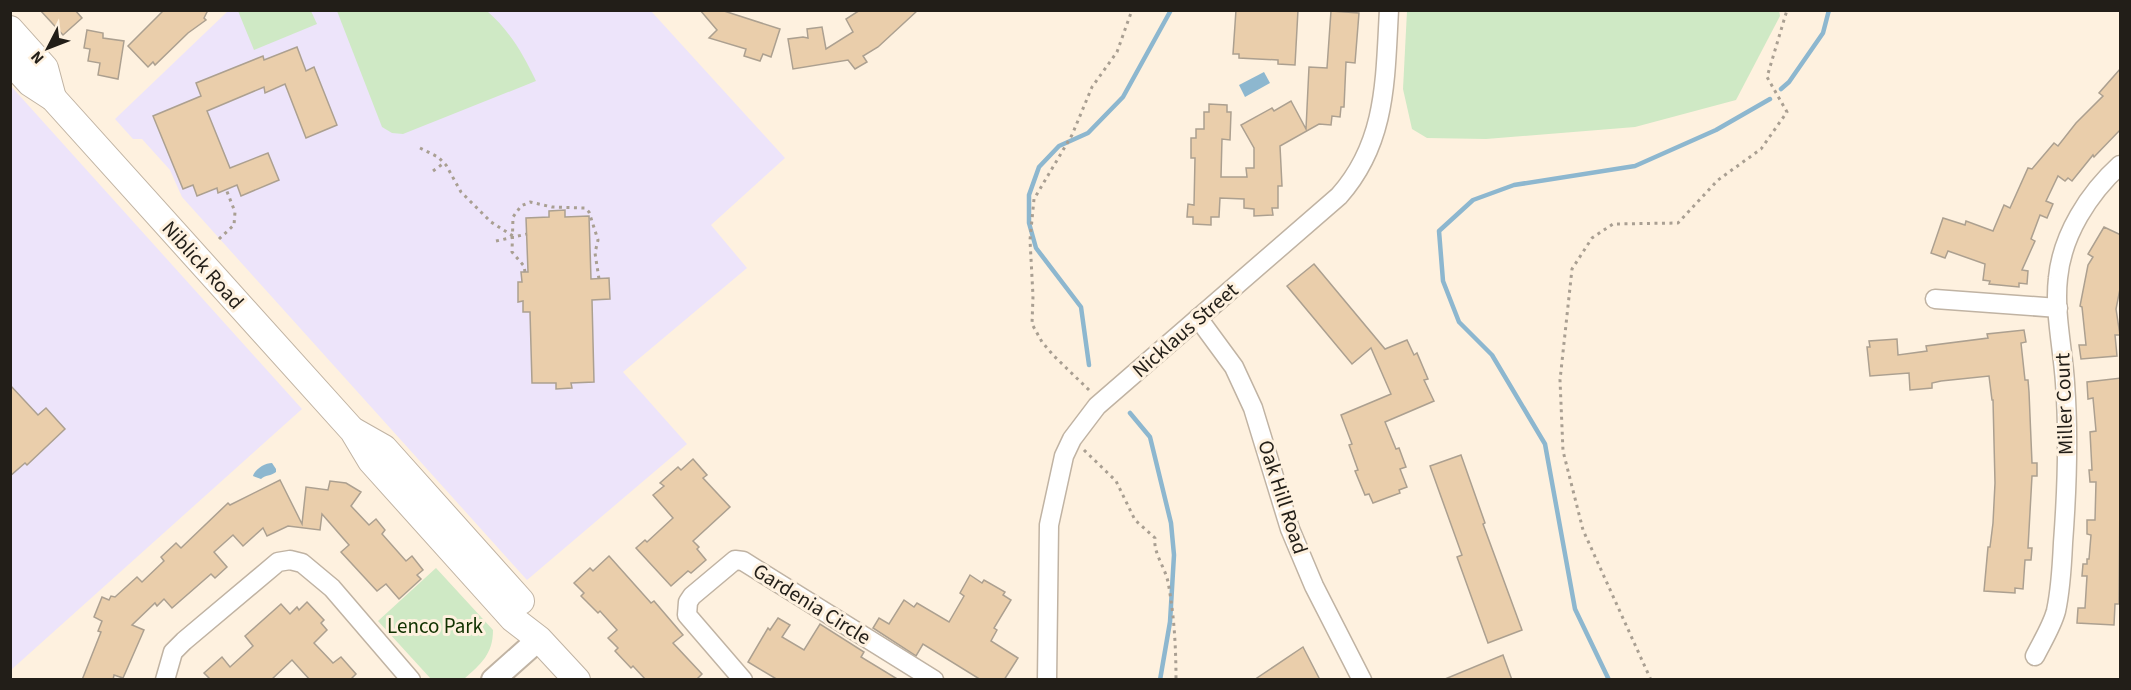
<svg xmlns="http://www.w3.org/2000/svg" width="2131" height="690" viewBox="0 0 2131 690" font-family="'Source Sans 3',sans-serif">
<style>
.education{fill:#ede4fa}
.green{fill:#cfe9c5}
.water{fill:#8db7cf}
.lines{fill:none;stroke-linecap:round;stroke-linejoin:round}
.stream{stroke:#8db7cf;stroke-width:4.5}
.building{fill:#eaceab;stroke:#aca090;stroke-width:1.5}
.minor-casing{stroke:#c0b3a3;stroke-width:21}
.tertiary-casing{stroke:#c0b3a3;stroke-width:26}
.secondary-casing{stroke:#c0b3a3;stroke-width:28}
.path{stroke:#a99f92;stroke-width:3;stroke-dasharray:3 4.5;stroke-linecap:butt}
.minor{stroke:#fff;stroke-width:18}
.tertiary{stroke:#fff;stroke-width:22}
.secondary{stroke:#fff;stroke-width:26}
.labels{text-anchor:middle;stroke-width:6;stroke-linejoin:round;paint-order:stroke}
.street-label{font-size:21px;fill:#221e18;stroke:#fef1df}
.park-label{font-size:21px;fill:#113200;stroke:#fef1df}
</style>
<rect width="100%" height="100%" fill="#fef1df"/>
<g class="education">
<path d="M228 11H651L785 158 711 225 747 268 623 372 687 444 527 580 182 197 170 170 142 139H133L115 119Z"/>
<path d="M10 85 302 409 11 670H10Z"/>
</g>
<g class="green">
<path d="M240 11H311L317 24 254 50 238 11Z"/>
<path d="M337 11H487C510 31 523 54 536 81L403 134 392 133 382 127Z"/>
<path d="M1407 11 1779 10 1780 16 1736 100 1635 127 1486 139 1427 138 1412 129 1403 89Z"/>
<path d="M436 568 493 630C493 654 481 664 464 679H431L378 621Z"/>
</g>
<g class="water">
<path d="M1264 72 1270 83 1245 97 1239 85Z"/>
<path d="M272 463 276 469V472C271 476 265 475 261 479L253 476C255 469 265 463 272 463Z"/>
</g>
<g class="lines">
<g class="stream">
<path d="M1781 89 1789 82 1823 33 1829 10"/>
<path d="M1089 365 1081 307 1036 248 1029 223V195L1039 167 1059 146 1088 133 1123 97 1171 10"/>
<path d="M1130 413 1150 437 1171 523 1174 555 1170 622 1160 680"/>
<path d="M1609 680 1575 609 1545 444 1492 355 1459 322 1443 281 1439 231 1473 200 1514 185 1635 166 1716 130 1770 99"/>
</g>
</g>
<g class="building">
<path d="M40 10H75L82 18 63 35Z"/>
<path d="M164 10H208L204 18 206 20 188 33 155 65 153 62 148 67 128 46Z"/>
<path d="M700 10H721L780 29 771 57 763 54 760 61 744 56 746 49 709 38 717 30Z"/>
<path d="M860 10H918L878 47 863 56 867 62 855 69 848 60 793 69 788 39 803 37 808 38 807 29 822 27 826 49 853 32 846 19Z"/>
<path d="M1236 10H1298L1295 65 1278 64V60L1239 58V54H1233Z"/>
<path d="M1331 11 1359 13 1355 63 1346 62 1344 107H1341L1340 117 1332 116 1331 125 1319 124 1280 146 1282 186H1278V208H1272L1273 215 1254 216V209L1244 208V199L1220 198 1219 217H1211V225L1193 224V217H1187L1188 204 1194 205 1195 158H1191V138H1196V129H1204V112H1209V104L1227 105V112H1231L1230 140 1222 139 1221 177H1247L1246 168H1254V148L1241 125 1272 108 1274 111 1291 101 1306 129 1309 67 1327 68Z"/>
<path d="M87 30 103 33V38L124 41 118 79 98 75 100 63 88 61 90 49 84 48Z"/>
<path d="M297 47 306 71 314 67 337 125 306 138 285 84 265 93 264 87 207 111 230 168 268 153 279 180 241 196 237 185 218 193 217 188 197 196 193 185 183 189 153 116 201 96 196 83 263 56 264 60Z"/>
<path d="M2121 68V129L2094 157 2093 155 2072 181 2068 178 2065 181 2058 176 2046 201 2053 204 2047 218 2040 215 2031 239 2035 241 2022 270 2028 271 2027 284 2019 283V287L1989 284 1990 281 1983 280 1985 264 1948 251 1945 258 1931 253 1943 218 1965 225 1966 221 1993 231 2004 205 2010 208 2028 168 2032 169 2054 143 2058 146 2076 123 2103 96 2099 93Z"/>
<path d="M565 210V217L589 216 591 279 609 278 610 299 592 300 594 382 571 383 572 388 556 389V383H532L530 312H523V301L518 302V282H522L521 272H528L526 218 549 217V211Z"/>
<path d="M2104 227 2121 235V284L2116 309 2120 335H2115L2117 356 2081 359 2079 345H2086L2082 307 2080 306 2088 265 2093 257 2088 254Z"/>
<path d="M1314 264 1385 349 1407 340 1414 355 1417 353 1428 379 1424 380 1434 401 1385 422 1396 449 1399 448 1406 467 1400 469 1407 487 1399 490 1400 493 1373 503 1369 494 1365 495 1355 471 1358 470 1349 445 1352 444 1341 415 1391 394 1371 348 1352 364 1287 286Z"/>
<path d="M2024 330 2026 342 2021 343 2025 380H2028L2029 392 2032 463H2037V476H2032L2028 548H2032L2031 560H2025L2023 589 2015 588V593L1984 591 1988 547H1990L1993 523 1995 483 1993 400H1992L1989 376 1941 381 1932 383V388L1910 390 1909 373 1870 376 1867 347H1870L1869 341 1897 339 1898 355 1927 351 1926 346 1988 338 1987 334Z"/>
<path d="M2121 378 2119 604H2115L2114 625 2077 623 2078 608H2085L2087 576H2082L2083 564H2087V559H2089L2091 535 2087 534V520H2095L2096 482H2090L2089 470H2092L2090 432 2096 431 2093 398 2088 399 2087 382Z"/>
<path d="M10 385 38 415 46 408 65 429 27 465 25 463 10 476Z"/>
<path d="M1461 455 1485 523 1483 524 1522 630 1488 643 1457 557 1462 555 1430 466Z"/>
<path d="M693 459 707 475 703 478 730 507 693 541 699 547 697 549 706 560 691 573 688 571 671 586 636 548 645 540 647 542 673 518 653 495 664 486 660 483 678 467 681 470Z"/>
<path d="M280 480 302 524 306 487 328 490 330 481 346 483 361 492 351 506 369 525 376 519 385 530 382 534 406 561 412 556 423 570 417 575 421 579 399 599 386 584 377 591 341 552 349 545 322 514 320 530 288 526 267 536 263 528 243 546 233 535 214 552 227 567 215 578 211 574 172 608 164 599 157 606 155 603 132 625 144 630 123 678 114 675 113 680H82L101 632 98 631 102 621 94 617 102 597 109 600 111 596 115 597 137 577 142 582 164 561 161 557 176 543 181 548 228 503 230 505Z"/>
<path d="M609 556 651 603 654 601 683 635 673 643 702 674 696 680H646L633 666 631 668 615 651 618 648 608 638 617 630 600 611 598 613 581 596 584 593 574 583 590 568 593 571Z"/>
<path d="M970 575 982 583 984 580 1005 592 1003 595 1011 600 994 628 997 630 991 641 1018 658 1004 680H981L923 644 916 656 873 628 879 618 889 624 904 600 914 607 917 603 949 622 964 596 960 593Z"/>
<path d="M307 602 324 620 321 623 327 630 314 643 333 663 341 657 356 674 350 680H310L292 660 271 680H211L204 673 222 657 230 667 253 646 245 636 281 604 290 614 297 607 299 610Z"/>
<path d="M778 618 790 625 782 637 804 650 820 624 864 652 861 657 899 680H778L748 662 768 628 770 630Z"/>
<path d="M1303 647 1320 680H1254Z"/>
<path d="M1503 655 1512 680H1445V679Z"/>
</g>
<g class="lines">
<defs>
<g id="minor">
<path d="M1935 299 2058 308"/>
<path d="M1198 318 1234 367 1253 408 1290 529 1314 586 1362 680"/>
<path d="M2035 656C2042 642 2052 626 2056 611 2061 588 2062 565 2063 543 2067 490 2069 436 2065 383 2063 349 2054 312 2058 278 2062 235 2089 193 2120 165"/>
<path d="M165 680 173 652 184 641 278 562 290 560 302 563 332 588 411 680"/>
<path d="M743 680 687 615 688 602 692 596 735 560 743 561 934 680"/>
<path d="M1047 680 1049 525 1064 456 1072 439 1097 406 1339 196C1387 142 1385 79 1389 10"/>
</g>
<path id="tertiary" d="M493 680 539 639"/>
<g id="secondary">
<path d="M10 29 45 68 53 98"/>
<path d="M10 61 30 83 53 98 353 431 371 461 513 619 539 639 577 680"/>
<path d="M354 431 384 448 521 601"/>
</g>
</defs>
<use href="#minor" class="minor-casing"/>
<use href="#tertiary" class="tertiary-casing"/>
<use href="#secondary" class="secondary-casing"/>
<g class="path">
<path d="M420 148 438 157 446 165 461 192 491 222 513 236"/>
<path d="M433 171 444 163"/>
<path d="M219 239 234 225 235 212 226 189"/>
<path d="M496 241 527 234"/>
<path d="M525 272 524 266 512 252 513 217 521 206 530 202 552 207 585 208 589 212 598 240 595 253 599 279"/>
<path d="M1089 390 1054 356 1042 342 1032 324 1033 296 1030 240 1034 199 1072 135 1092 87 1117 52 1132 10"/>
<path d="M1084 450 1116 481 1135 520 1155 538C1153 553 1165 567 1168 582 1174 614 1176 646 1176 680"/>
<path d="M1651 680 1583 530 1563 451 1560 380 1572 269 1592 238 1613 224 1678 223 1718 180 1761 149 1787 112 1767 77 1787 10"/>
</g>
<use href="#minor" class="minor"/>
<use href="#tertiary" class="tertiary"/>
<use href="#secondary" class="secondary"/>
</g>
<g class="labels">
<g class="street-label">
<text transform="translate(203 265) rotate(48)" y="7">Niblick Road</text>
<text transform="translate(1185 330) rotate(-41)" y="7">Nicklaus Street</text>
<text transform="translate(2064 404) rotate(-92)" y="7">Miller Court</text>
<text transform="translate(1283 497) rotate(72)" y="7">Oak Hill Road</text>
<text transform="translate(812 604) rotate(32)" y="7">Gardenia Circle</text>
</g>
<g class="park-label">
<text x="435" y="633">Lenco Park</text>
</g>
</g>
<rect width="2131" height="690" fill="none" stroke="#221e18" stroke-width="24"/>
<g transform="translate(48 48) rotate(228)" stroke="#fef1df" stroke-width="4.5" paint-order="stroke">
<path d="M0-4.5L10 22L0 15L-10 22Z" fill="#221e18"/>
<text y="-9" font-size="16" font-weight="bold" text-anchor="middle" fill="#221e18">N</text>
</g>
</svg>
